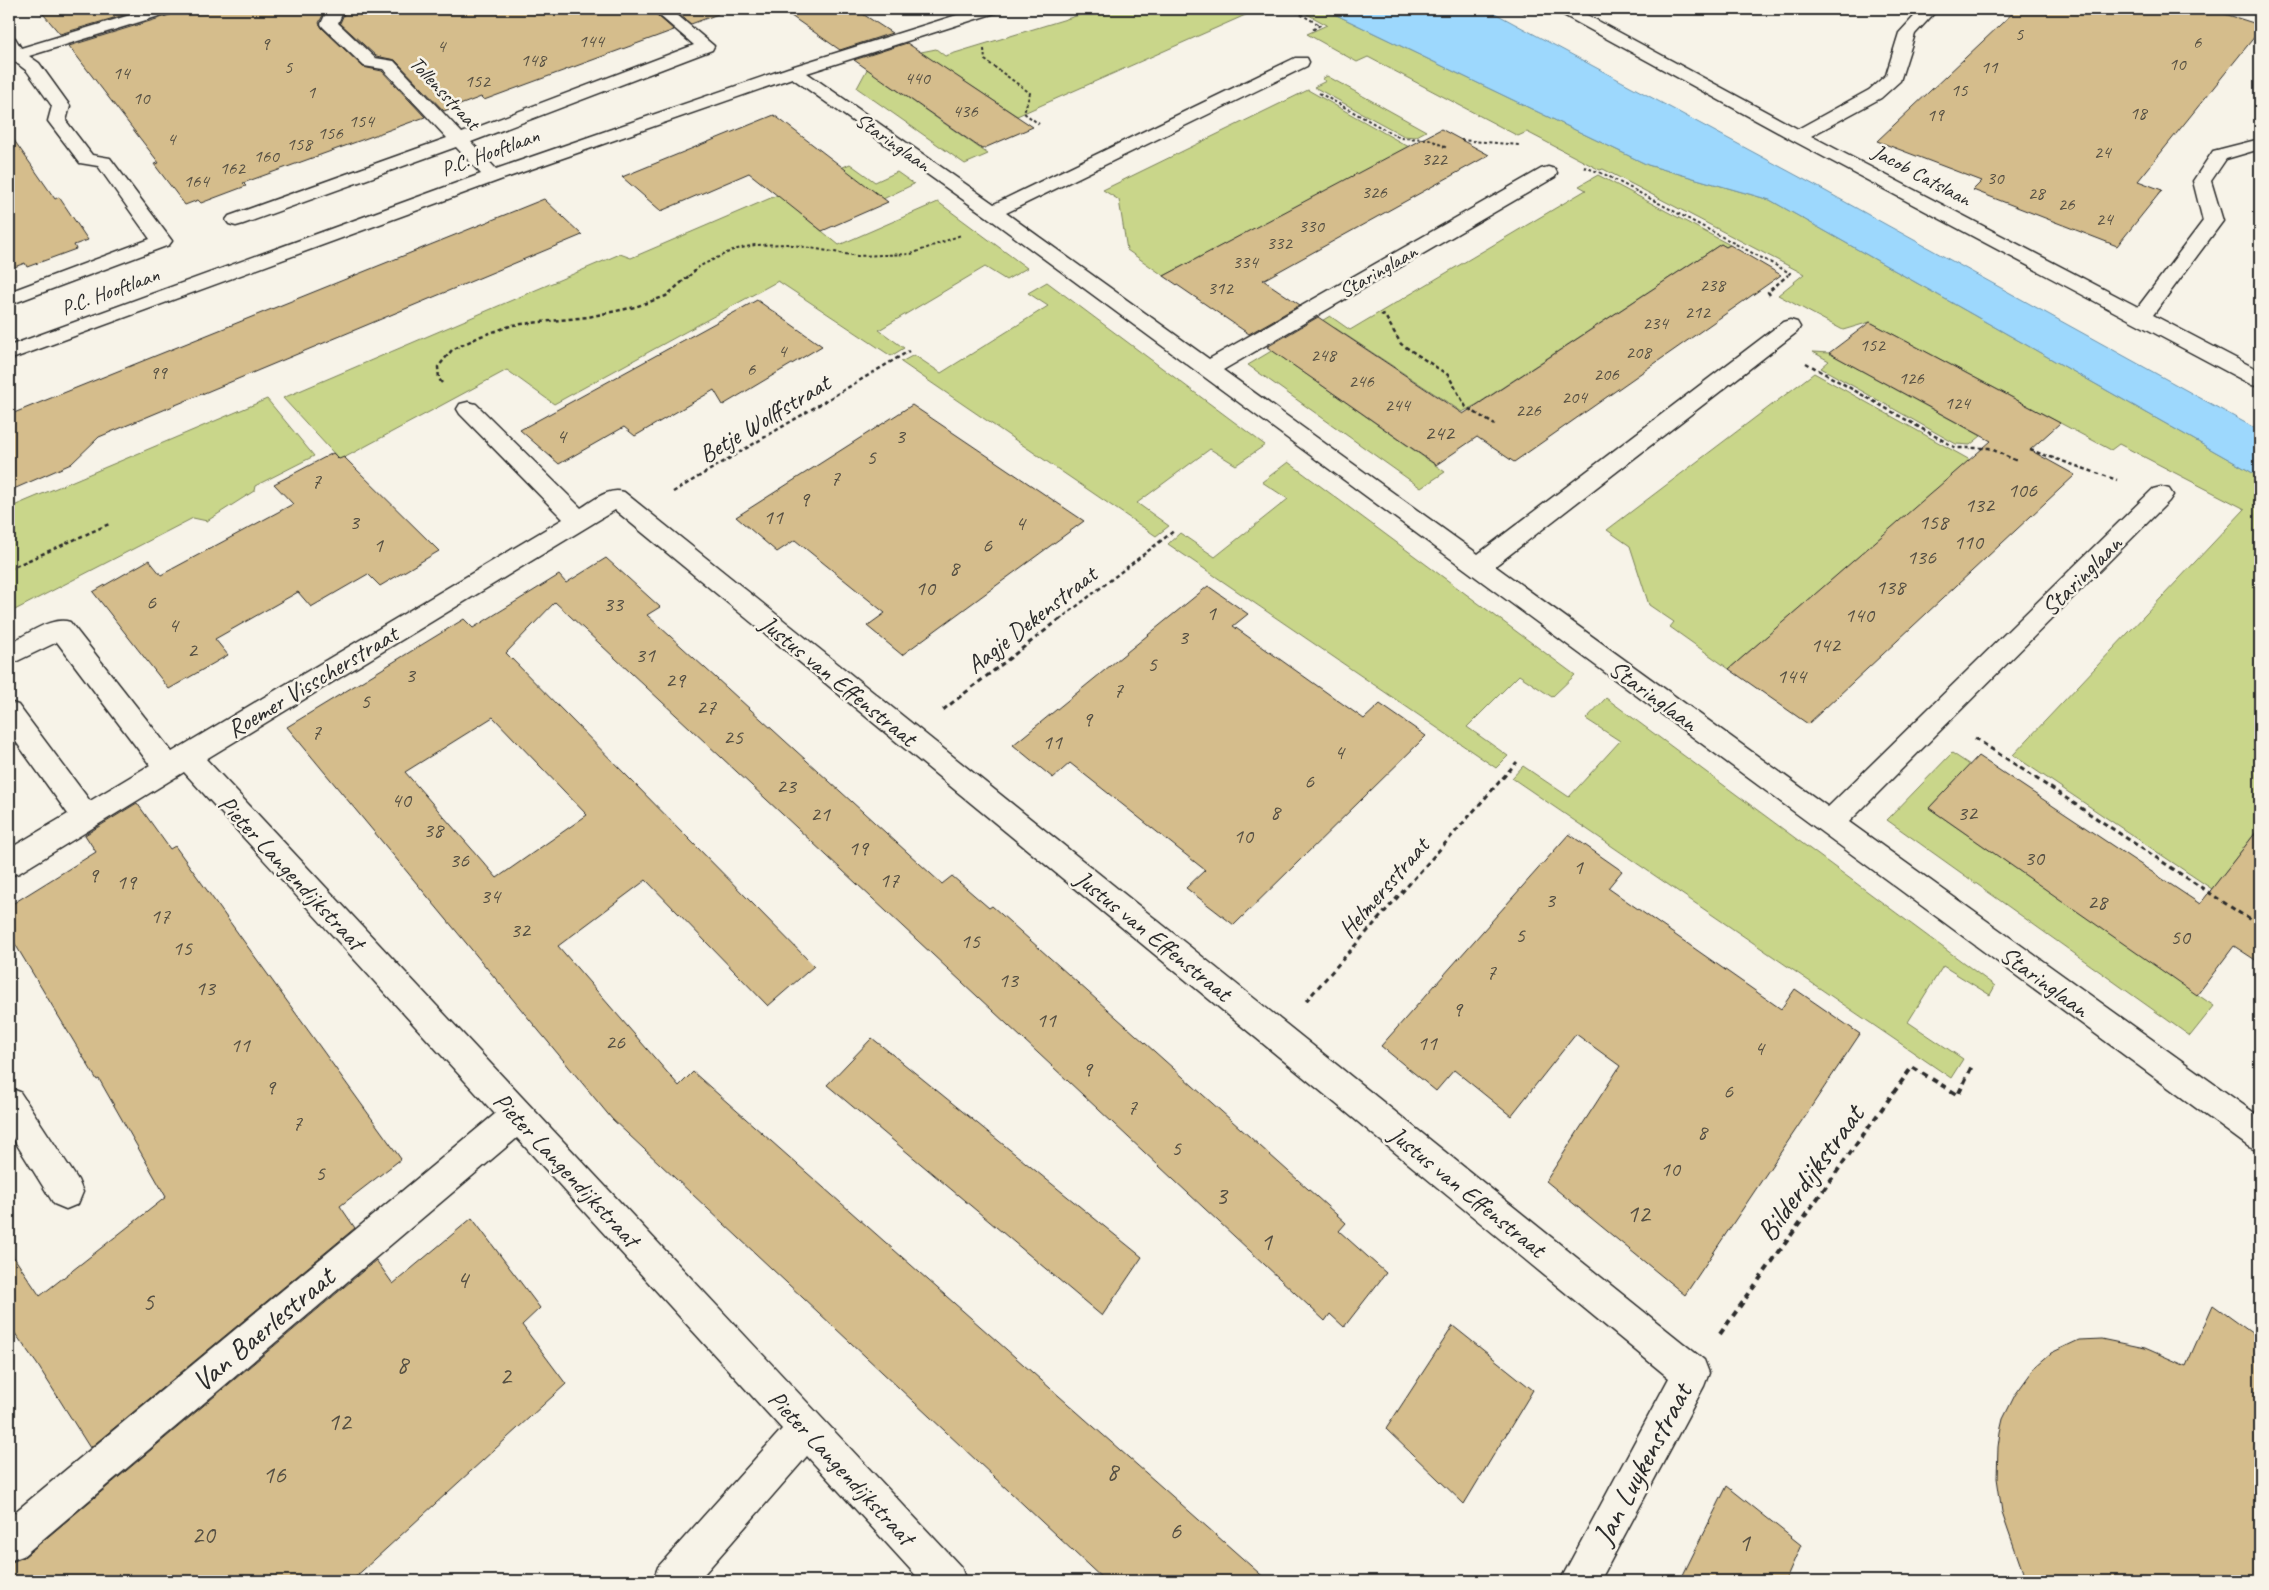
<svg xmlns="http://www.w3.org/2000/svg" width="2269" height="1590" viewBox="0 0 2269 1590" font-family="Caveat,sans-serif">
<style>
.green{fill:#c9d68a;stroke:#7a805a}
.water{fill:#9dd8fd;stroke:#6f93a9}
.building{fill:#d5bd8c;stroke:#2b2b2b;fill-rule:evenodd}
.lines{fill:none;stroke-linecap:round;stroke-linejoin:round}
.minor-casing{stroke:#2b2b2b;stroke-width:3}
.path-far3{stroke:#2b2b2b;stroke-width:2;stroke-dasharray:3 2.5;stroke-linecap:butt}
.path-far2{stroke:#2b2b2b;stroke-width:2.5;stroke-dasharray:4 3;stroke-linecap:butt}
.path-far1{stroke:#2b2b2b;stroke-width:3;stroke-dasharray:5 4;stroke-linecap:butt}
.path{stroke:#2b2b2b;stroke-width:4;stroke-dasharray:6 5;stroke-linecap:butt}
.minor{fill:#f7f3e8;fill-rule:evenodd}
.labels{text-anchor:middle;stroke-width:5;stroke-linejoin:round;paint-order:stroke}
.far-number-label{font-size:19px;fill:#565043}
.far-street-label{font-size:21px;fill:#2b2b2b;stroke:#f7f3e8}
.number-label{font-size:22px;fill:#565043}
.street-label{font-size:25px;fill:#2b2b2b;stroke:#f7f3e8}
.near-number-label{font-size:26px;fill:#565043}
.near-street-label{font-size:30px;fill:#2b2b2b;stroke:#f7f3e8}
</style>
<rect width="100%" height="100%" fill="#f7f3e8"/>
<filter id="ink" filterUnits="userSpaceOnUse"><feTurbulence type="fractalNoise" baseFrequency=".02" numOctaves="2"/><feDisplacementMap in="SourceGraphic" scale="10" xChannelSelector="R" yChannelSelector="G"/><feConvolveMatrix kernelMatrix="1 2 1 2 8 2 1 2 1" color-interpolation-filters="sRGB"/></filter>
<g filter="url(#ink)">
<g class="green">
<path d="M1099 9H1259L1017 116 933 61 884 81 988 154 965 164 857 88 871 62 936 49 945 56Z"/>
<path d="M1298 9H1324L1648 165 1770 200 2260 477V827L2212 889 2013 755 2245 509 2119 444 2111 450 1870 322 1843 330 1778 295 1804 274 1603 169 1600 170 1527 132 1518 136 1368 57 1357 62 1307 34 1327 25Z"/>
<path d="M1327 76 1426 131 1415 137 1404 136 1314 87 1326 81 1322 79Z"/>
<path d="M1308 90 1409 147 1164 276 1127 250 1119 200 1103 190Z"/>
<path d="M850 164 875 182 897 172 914 184 883 199 796 210 839 245 938 202 1027 268 1006 280 985 267 879 330 904 348 891 356 778 281 554 404 507 370 340 460 283 398 620 254 631 258Z"/>
<path d="M1598 175 1730 245 1726 247 1721 244 1476 405 1462 412 1335 328 1283 358 1445 472 1421 488 1248 365 1330 316 1350 330 1586 190 1579 186Z"/>
<path d="M1047 282 1265 445 1236 465 1210 449 1137 503 1169 526 1156 536 901 362 914 355 941 373 1048 306 1028 293Z"/>
<path d="M1813 352 1829 353 1981 436 1970 445 1956 444 1821 368 1829 361Z"/>
<path d="M1814 373 1970 460 1729 669 1670 627 1674 622 1649 605 1630 546 1607 530Z"/>
<path d="M267 399 314 456 255 486 254 491 207 521 193 518 9 613V508Z"/>
<path d="M1288 462 1575 675 1552 697 1519 675 1467 727 1508 756 1496 768 1168 544 1180 533 1215 557 1288 499 1262 482Z"/>
<path d="M1606 698 1995 986 1990 995 1943 966 1908 1022 1963 1059 1951 1078 1512 778 1523 766 1569 797 1620 741 1586 719Z"/>
<path d="M1952 753 1970 765 1929 808 2214 1006 2190 1036 1887 820Z"/>
</g>
<path class="water" d="M1324 9H1487L1818 187 2260 431V477L1770 200 1648 165Z"/>
<g class="building">
<path d="M39 9H144L60 34Z"/>
<path d="M176 9H318L323 15 319 23 322 28 363 67 382 71 425 117 243 183 246 186 201 203 198 200 185 205 154 164 159 163 69 46 173 14Z"/>
<path d="M339 9H650L674 30 484 100 481 97 444 111 395 60 376 56 340 23 344 14Z"/>
<path d="M673 9H717L718 14 691 24Z"/>
<path d="M781 9H855L892 33 840 50Z"/>
<path d="M2017 9H2209L2260 25V30L2138 181 2162 190 2117 246 1973 190 1982 181 1877 141Z"/>
<path d="M907 43 1033 127 982 149 854 60Z"/>
<path d="M774 115 888 202 822 231 749 173 661 211 622 177Z"/>
<path d="M1441 129 1489 155 1263 280 1300 305 1249 334 1164 276Z"/>
<path d="M9 133 55 199 59 197 88 240 74 245 76 249 27 267 25 263 9 269Z"/>
<path d="M544 199 582 235 99 437 71 464 9 491V415Z"/>
<path d="M1721 244 1726 247 1730 245 1781 275 1514 462 1477 437 1436 465 1267 347 1318 317 1463 414Z"/>
<path d="M757 300 822 346 723 405 714 390 635 436 624 427 559 464 520 430Z"/>
<path d="M1870 322 2060 423 2030 450 2075 475 1808 724 1729 669 1991 441 1829 353Z"/>
<path d="M912 405 1084 521 902 655 867 626 885 613 795 540 777 552 736 517Z"/>
<path d="M333 453 339 459 344 457 439 551 380 586 368 574 311 607 298 592 215 639 228 655 169 689 93 592 149 560 161 575 293 504 274 484Z"/>
<path d="M606 558 660 607 647 615 694 658 942 884 952 876 989 908 992 906 1346 1223 1339 1231 1386 1273 1344 1327 1330 1314 1325 1321 555 602 506 653 814 966 768 1006 646 880 558 946 679 1086 693 1072 1268 1581H1105L612 1119 287 727 464 619 473 628 559 575 566 583ZM493 717 587 815 497 878 405 772Z"/>
<path d="M1208 586 1248 614 1233 626 1364 719 1380 704 1426 736 1234 925 1186 888 1205 870 1070 763 1053 778 1013 745Z"/>
<path d="M1978 756 2200 904 2260 827V963L2234 946 2197 995 1929 808Z"/>
<path d="M137 803 170 849 175 846 401 1159 340 1206 355 1228 90 1448 37 1364 9 1325V1250L40 1296 166 1197 99 1079 97 1080 9 934V906L96 852 85 835Z"/>
<path d="M1569 834 1622 871 1608 888 1781 1009 1795 989 1860 1034 1685 1295 1546 1181 1620 1066 1576 1034 1511 1116 1454 1070 1436 1091 1381 1046Z"/>
<path d="M872 1038 1142 1257 1102 1316 827 1085Z"/>
<path d="M472 1218 540 1308 522 1325 566 1384 351 1581H9V1563L24 1557 376 1260 393 1284Z"/>
<path d="M2213 1305 2260 1339V1581H2026L2002 1512 1997 1478 1998 1447 2000 1432 2003 1419 2015 1395 2036 1366 2051 1353 2079 1340 2102 1339 2145 1348 2186 1366Z"/>
<path d="M1453 1326 1533 1390 1464 1504 1386 1429Z"/>
<path d="M1727 1486 1801 1545 1785 1581H1680Z"/>
</g>
<g class="lines">
<defs>
<g id="minor">
<path d="M150 9H174L172 12 29 56 39 63 70 106 66 121 92 155 110 158 172 241 169 245 9 305V292L150 239 98 166 80 163 51 125 48 121 52 106 27 71 14 61 9 62V37L15 38 21 48Z"/>
<path d="M320 9H337L342 14 338 23 375 58 394 61 462 133 694 45 652 9H670L714 46 712 50 471 142 496 169 788 68 976 9H1000L998 12 807 73 994 204 1295 58H1307L1309 62 1307 66 1006 213 1209 359 1541 169 1548 167 1555 169 1557 173 1555 177 1223 370 1478 554 1783 322 1790 320 1797 322 1800 327 1797 332 1495 566 1828 807 2153 489 2161 487 2169 489 2173 495 2169 501 1849 822 2260 1117V1152L2249 1147 986 216 792 78 500 180 9 360V346L481 174 456 147 243 224 236 226 229 224 226 220 229 216 447 138 383 69 364 66 323 27 321 24 325 15Z"/>
<path d="M1556 9H1576L1798 129 1869 90 1886 75 1899 33 1921 9H1938L1915 34 1900 81 1881 98 1811 136 2138 307 2203 221 2193 181 2213 151 2260 139V149L2226 159 2211 181 2223 221 2153 315 2260 371V387L2252 385 1792 140 1558 12Z"/>
<path d="M468 402 476 404 581 508C594 500 608 487 624 492L1704 1360 1709 1373 1704 1386 1600 1581H1560L1669 1378 615 510 206 759 961 1567 966 1581H921L807 1456 698 1581H653L658 1567 782 1429 517 1138 23 1556 9 1561V1517L495 1114 184 772 19 873 9 876V849L68 814 9 732V702L18 705 90 801 150 765 57 642 9 665V644C26 635 51 616 70 622L172 752 563 519 460 414 457 409 460 404Z"/>
<path d="M9 1088 20 1092 78 1180 83 1192 78 1204 66 1209 54 1204 9 1132Z"/>
</g>
</defs>
<use href="#minor" class="minor-casing"/>
<g class="path-far3">
<path d="M1291 9 1320 25 1311 31"/>
<path d="M1518 9 1528 14"/>
<path d="M984 49 985 60 1030 93 1024 113 1039 124"/>
<path d="M1319 93 1400 138 1429 139 1447 148"/>
<path d="M1461 140 1520 145"/>
<path d="M1584 167 1604 174 1790 273 1787 276"/>
<path d="M689 276 700 266 733 250 755 245 787 244 857 256 911 254 961 235"/>
</g>
<g class="path-far2">
<path d="M1770 295 1768 292 1788 275"/>
<path d="M1381 314 1385 316 1401 344 1448 375 1466 407 1495 425"/>
<path d="M1806 363 1956 448H1989L2017 461"/>
<path d="M442 383 439 379 438 367 452 350 481 336 513 325 588 317 635 307 666 296 690 275"/>
<path d="M2030 450 2117 480"/>
<path d="M673 492 909 351"/>
<path d="M9 569 109 524"/>
<path d="M1059 620 1175 530"/>
</g>
<g class="path-far1">
<path d="M943 710 1060 619"/>
<path d="M1975 738 2252 921"/>
<path d="M1306 1001 1517 762"/>
</g>
<path class="path" d="M1720 1334 1912 1067 1958 1095 1972 1066"/>
<use href="#minor" class="minor"/>
</g>
</g>
<g class="labels">
<g class="far-number-label">
<text x="2019" y="40">5</text>
<text x="591" y="47">144</text>
<text x="2197" y="48">6</text>
<text x="265" y="50">9</text>
<text x="441" y="52">4</text>
<text x="533" y="66">148</text>
<text x="2177" y="70">10</text>
<text x="288" y="73">5</text>
<text x="1989" y="73">11</text>
<text x="121" y="79">14</text>
<text x="917" y="84">440</text>
<text x="477" y="87">152</text>
<text x="1959" y="96">15</text>
<text x="311" y="98">1</text>
<text x="141" y="104">10</text>
<text x="965" y="117">436</text>
<text x="2138" y="119">18</text>
<text x="1935" y="121">19</text>
<text x="361" y="127">154</text>
<text x="330" y="139">156</text>
<text x="171" y="145">4</text>
<text x="299" y="150">158</text>
<text x="2102" y="158">24</text>
<text x="266" y="162">160</text>
<text x="1434" y="165">322</text>
<text x="232" y="174">162</text>
<text x="1995" y="184">30</text>
<text x="196" y="187">164</text>
<text x="1374" y="198">326</text>
<text x="2036" y="199">28</text>
<text x="2066" y="210">26</text>
<text x="2104" y="225">24</text>
<text x="1311" y="232">330</text>
<text x="1279" y="249">332</text>
<text x="1245" y="268">334</text>
<text x="1712" y="291">238</text>
<text x="1220" y="294">312</text>
<text x="1697" y="318">212</text>
<text x="1655" y="329">234</text>
<text x="1872" y="351">152</text>
<text x="782" y="357">4</text>
<text x="1638" y="358">208</text>
<text x="1323" y="361">248</text>
<text x="751" y="375">6</text>
<text x="158" y="379">99</text>
<text x="1606" y="380">206</text>
<text x="1911" y="384">126</text>
<text x="1361" y="387">246</text>
<text x="1574" y="403">204</text>
<text x="1957" y="409">124</text>
<text x="1397" y="411">244</text>
<text x="1528" y="416">226</text>
</g>
<g class="far-street-label">
<text transform="translate(445 93) rotate(47)" y="7">Tollensstraat</text>
<text transform="translate(893 142) rotate(35)" y="7">Staringlaan</text>
<text transform="translate(490 152) rotate(-20)" y="7">P.C. Hooftlaan</text>
<text transform="translate(1922 175) rotate(28)" y="7">Jacob Catslaan</text>
<text transform="translate(1378 271) rotate(-30)" y="7">Staringlaan</text>
<text transform="translate(110 291) rotate(-20)" y="7">P.C. Hooftlaan</text>
</g>
<g class="number-label">
<text x="1439" y="440">242</text>
<text x="561" y="443">4</text>
<text x="900" y="443">3</text>
<text x="871" y="464">5</text>
<text x="835" y="485">7</text>
<text x="316" y="488">7</text>
<text x="2022" y="497">106</text>
<text x="804" y="506">9</text>
<text x="1979" y="512">132</text>
<text x="773" y="524">11</text>
<text x="354" y="529">3</text>
<text x="1933" y="529">158</text>
<text x="1020" y="530">4</text>
<text x="1968" y="549">110</text>
<text x="378" y="552">1</text>
<text x="987" y="552">6</text>
<text x="1921" y="564">136</text>
<text x="954" y="575">8</text>
<text x="1890" y="594">138</text>
<text x="925" y="595">10</text>
<text x="151" y="609">6</text>
<text x="613" y="611">33</text>
<text x="1211" y="620">1</text>
<text x="1859" y="622">140</text>
<text x="173" y="632">4</text>
<text x="1183" y="644">3</text>
<text x="1825" y="652">142</text>
<text x="192" y="657">2</text>
<text x="645" y="662">31</text>
<text x="1152" y="671">5</text>
<text x="410" y="682">3</text>
<text x="1791" y="683">144</text>
<text x="675" y="687">29</text>
<text x="1118" y="697">7</text>
<text x="365" y="708">5</text>
<text x="706" y="714">27</text>
<text x="1087" y="726">9</text>
<text x="316" y="739">7</text>
<text x="733" y="744">25</text>
<text x="1052" y="749">11</text>
<text x="1339" y="759">4</text>
<text x="1309" y="788">6</text>
<text x="786" y="793">23</text>
<text x="401" y="807">40</text>
<text x="1275" y="819">8</text>
<text x="1967" y="820">32</text>
<text x="820" y="821">21</text>
<text x="433" y="837">38</text>
<text x="1243" y="843">10</text>
<text x="858" y="855">19</text>
<text x="2034" y="865">30</text>
<text x="459" y="867">36</text>
<text x="1578" y="874">1</text>
<text x="93" y="882">9</text>
<text x="889" y="887">17</text>
<text x="126" y="889">19</text>
<text x="490" y="903">34</text>
<text x="1550" y="907">3</text>
<text x="2097" y="909">28</text>
<text x="160" y="923">17</text>
<text x="520" y="937">32</text>
<text x="1520" y="942">5</text>
<text x="2180" y="944">50</text>
<text x="970" y="948">15</text>
<text x="182" y="955">15</text>
<text x="1491" y="979">7</text>
<text x="1008" y="987">13</text>
<text x="205" y="995">13</text>
<text x="1457" y="1016">9</text>
<text x="1046" y="1027">11</text>
<text x="615" y="1049">26</text>
<text x="1427" y="1050">11</text>
<text x="240" y="1052">11</text>
<text x="1759" y="1055">4</text>
<text x="1087" y="1076">9</text>
<text x="270" y="1094">9</text>
<text x="1728" y="1098">6</text>
<text x="1132" y="1114">7</text>
<text x="297" y="1130">7</text>
<text x="1702" y="1139">8</text>
<text x="1176" y="1155">5</text>
<text x="1670" y="1176">10</text>
<text x="320" y="1180">5</text>
</g>
<g class="street-label">
<text transform="translate(764 418) rotate(-31)" y="9">Betje Wolffstraat</text>
<text transform="translate(2081 575) rotate(-45)" y="9">Staringlaan</text>
<text transform="translate(1031 619) rotate(-38)" y="9">Aagje Dekenstraat</text>
<text transform="translate(839 680) rotate(39)" y="9">Justus van Effenstraat</text>
<text transform="translate(312 681) rotate(-31)" y="9">Roemer Visscherstraat</text>
<text transform="translate(1654 695) rotate(36)" y="9">Staringlaan</text>
<text transform="translate(292 872) rotate(47)" y="9">Pieter Langendijkstraat</text>
<text transform="translate(1383 887) rotate(-49)" y="9">Helmersstraat</text>
<text transform="translate(1154 935) rotate(39)" y="9">Justus van Effenstraat</text>
<text transform="translate(2045 981) rotate(36)" y="9">Staringlaan</text>
<text transform="translate(567 1169) rotate(47)" y="9">Pieter Langendijkstraat</text>
<text transform="translate(1468 1191) rotate(39)" y="9">Justus van Effenstraat</text>
<text transform="translate(842 1467) rotate(47)" y="9">Pieter Langendijkstraat</text>
</g>
<g class="near-number-label">
<text x="1221" y="1204">3</text>
<text x="1638" y="1222">12</text>
<text x="1266" y="1250">1</text>
<text x="462" y="1288">4</text>
<text x="148" y="1310">5</text>
<text x="402" y="1373">8</text>
<text x="505" y="1384">2</text>
<text x="339" y="1430">12</text>
<text x="1112" y="1480">8</text>
<text x="274" y="1483">16</text>
<text x="1175" y="1539">6</text>
<text x="203" y="1543">20</text>
<text x="1744" y="1551">1</text>
</g>
<g class="near-street-label">
<text transform="translate(1810 1173) rotate(-54)" y="10">Bilderdijkstraat</text>
<text transform="translate(263 1329) rotate(-40)" y="10">Van Baerlestraat</text>
<text transform="translate(1642 1464) rotate(-62)" y="10">Jan Luykenstraat</text>
</g>
</g>
<rect width="2269" height="1590" fill="none" stroke="#f7f3e8" stroke-width="30"/>
<rect x="15" y="15" width="2239" height="1560" fill="none" stroke="#2b2b2b" stroke-width="2" filter="url(#ink)"/>
</svg>
